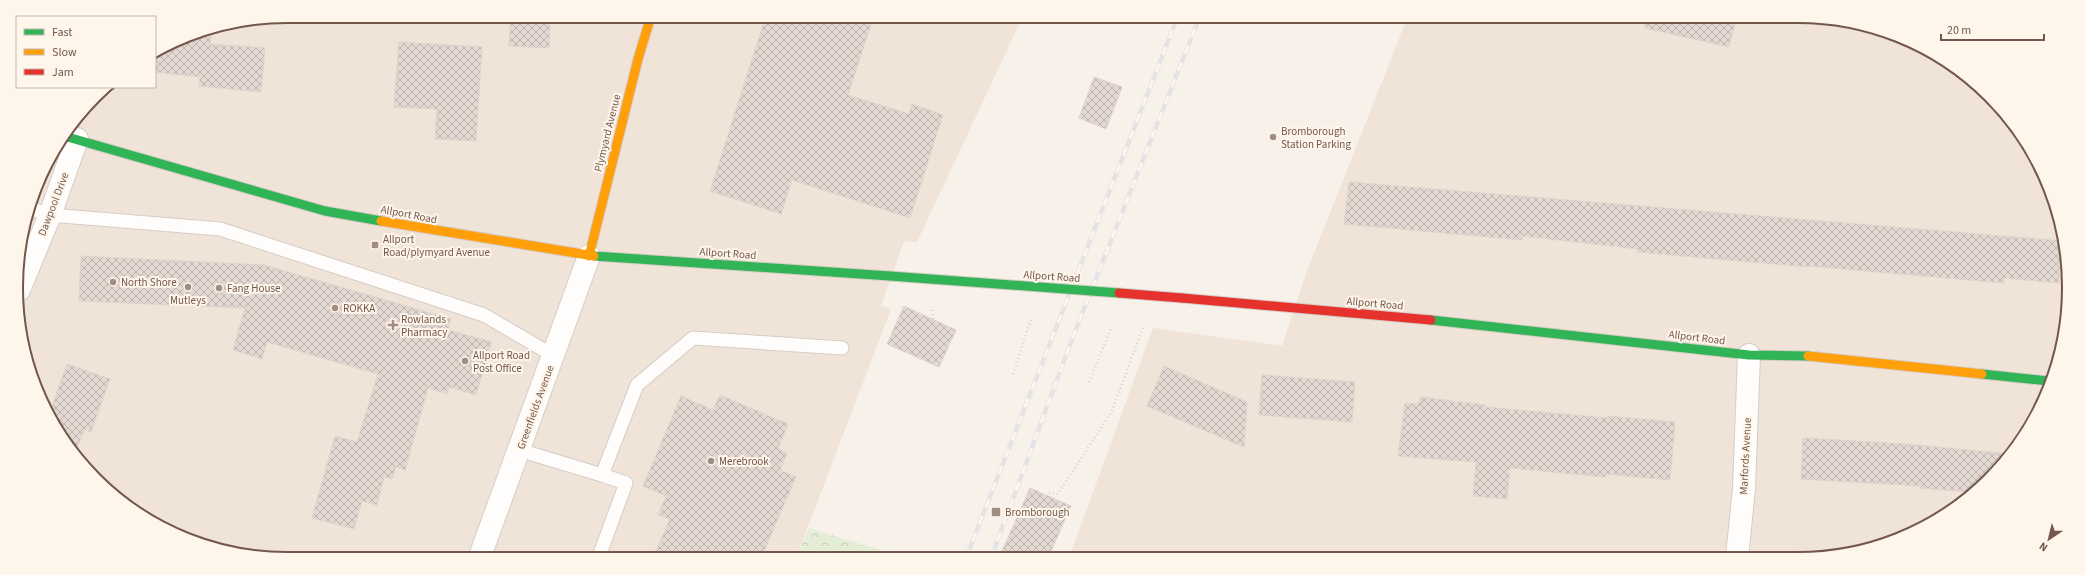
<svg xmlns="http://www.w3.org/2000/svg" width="2085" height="575" viewBox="0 0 2085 575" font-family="'Source Sans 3',sans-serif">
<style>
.residential{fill:#f0e3d8}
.forest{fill:url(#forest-crowns)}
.building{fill:url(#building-cross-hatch);stroke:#e0d4cc}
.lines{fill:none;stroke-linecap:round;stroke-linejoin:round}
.lane-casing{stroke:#d6cdc7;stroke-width:15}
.street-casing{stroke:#d6cdc7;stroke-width:24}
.fast-casing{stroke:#d6ccc6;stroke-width:11}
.slow-casing{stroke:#d6ccc6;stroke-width:11}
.jam-casing{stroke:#d6ccc6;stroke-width:11}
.path{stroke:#dad1ce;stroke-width:2.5;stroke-dasharray:1 3;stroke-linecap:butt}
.lane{stroke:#fefdfc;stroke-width:13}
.street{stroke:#fefdfc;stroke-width:22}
.fast{stroke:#30b455;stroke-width:9}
.slow{stroke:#ff9f0a;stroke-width:9}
.jam{stroke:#e5322d;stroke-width:9}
.rail-casing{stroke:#e4e2e5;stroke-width:4.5}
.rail{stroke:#fff6eb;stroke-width:3;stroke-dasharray:9;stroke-linecap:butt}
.fast-bridge-casing{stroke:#d6ccc6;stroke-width:11;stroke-linecap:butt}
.jam-bridge-casing{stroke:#d6ccc6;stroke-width:11;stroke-linecap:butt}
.fast-bridge{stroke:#30b455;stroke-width:9}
.jam-bridge{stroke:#e5322d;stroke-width:9}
.poi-dot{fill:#a28d83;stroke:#fff6eb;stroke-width:1.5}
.labels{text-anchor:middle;stroke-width:4;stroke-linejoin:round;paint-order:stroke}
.poi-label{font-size:11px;fill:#74574b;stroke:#fff6eb;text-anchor:start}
.street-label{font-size:11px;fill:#74574b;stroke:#fff6eb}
.rim{fill:none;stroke:#74574b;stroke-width:2}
</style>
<defs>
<pattern id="forest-crowns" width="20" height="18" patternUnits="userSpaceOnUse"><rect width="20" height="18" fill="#e4edd5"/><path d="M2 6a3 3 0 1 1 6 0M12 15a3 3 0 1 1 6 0" fill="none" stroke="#c7cdb8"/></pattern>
<pattern id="building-cross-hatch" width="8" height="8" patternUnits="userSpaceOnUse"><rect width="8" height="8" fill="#e3d9d2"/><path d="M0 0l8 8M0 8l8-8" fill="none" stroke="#bdb3ac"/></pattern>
</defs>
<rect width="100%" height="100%" fill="#f7f1ea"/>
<g class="residential">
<path d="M287 16H1023L917 242 904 241 881 306 891 309 796 558 287 559 235 554 184 538 137 513 72 453 44 407 25 358 17 270 25 217 44 167 72 122 105 87H155V55L184 37 235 21Z"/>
<path d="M1408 16H1797L1850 21 1901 37 1948 62 1989 95 2023 136 2048 183 2064 234 2069 287 2064 340 2033 423 1989 480 1917 531 1833 557 1069 558 1153 328 1282 346 1307 271Z"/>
</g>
<path class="forest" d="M809 528 906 558H796Z"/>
<g class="building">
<path d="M511 16H550L549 48 509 46Z"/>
<path d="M766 16H857L872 21 848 95 909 114 912 104 943 115 910 218 792 180 781 214 710 191Z"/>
<path d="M1646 16H1737L1729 47 1645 28Z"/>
<path d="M212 28 210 44 265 48 261 92 199 86 200 77 155 72V54L184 37Z"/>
<path d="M399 42 482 47 476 141 435 139 437 109 394 107Z"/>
<path d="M1094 77 1122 87 1106 129 1079 118Z"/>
<path d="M1349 182 2063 241 2059 283 2004 278V283L1809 266V267L1637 252 1638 249 1522 236V240L1344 224Z"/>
<path d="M81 256 264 265 451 319 448 330 492 342 476 395 449 387 447 394 428 388 405 470 396 467 392 479 384 477 377 505 362 501 354 529 312 518 335 436 357 442 378 374 267 342 262 359 233 350 245 308 79 301Z"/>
<path d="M904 306 956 330 939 367 887 344Z"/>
<path d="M67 364 110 379 91 432 85 429 74 455 49 415Z"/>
<path d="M1164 366 1247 402 1244 447 1147 406Z"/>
<path d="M1262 375 1355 382 1352 422 1259 415Z"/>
<path d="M720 395 788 424 778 449 787 453 780 470 796 477 761 558H653L670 519 658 515 666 496 643 486 681 396 713 410Z"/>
<path d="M1420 397 1485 405V407L1608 418V416L1675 422 1670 480 1606 474 1605 477 1510 468 1507 499 1473 496 1476 462 1398 456 1405 403 1419 404Z"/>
<path d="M1803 438 1905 444 2009 454 1989 480 1972 492 1920 488 1921 486 1801 479Z"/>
<path d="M1030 488 1071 506 1048 558H999Z"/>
</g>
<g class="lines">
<defs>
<g id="lane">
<path d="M29 208 50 215 220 229 484 315 554 356"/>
<path d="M519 450 602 475 637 385 693 338 842 348"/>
<path d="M598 559 626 483 602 475"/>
</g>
<g id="street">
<path d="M19 290 50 215 77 139"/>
<path d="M1737 557 1744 489 1749 355"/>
<path d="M479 559 589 256"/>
</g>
<g id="fast">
<path d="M64 136 325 211 381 221"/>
<path d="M594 256 890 276"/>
<path d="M1431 320 1749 355 1808 356"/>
<path d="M1982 374 2049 381"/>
</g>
<g id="slow">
<path d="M381 221 594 256"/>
<path d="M589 256 638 59 651 16"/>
<path d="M1808 356 1982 374"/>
</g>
<path id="jam" d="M1182 298 1431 320"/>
</defs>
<use href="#lane" class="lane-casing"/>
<use href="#street" class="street-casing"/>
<use href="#fast" class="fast-casing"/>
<use href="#slow" class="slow-casing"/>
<use href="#jam" class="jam-casing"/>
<g class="path">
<path d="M933 319V308"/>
<path d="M1013 374 1031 319"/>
<path d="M1089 382 1112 326"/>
<path d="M1049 492 1058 494 1112 411 1144 325"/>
</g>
<use href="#lane" class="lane"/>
<use href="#street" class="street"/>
<use href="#fast" class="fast"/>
<use href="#slow" class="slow"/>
<use href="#jam" class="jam"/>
<defs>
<g id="rail">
<path d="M966 558 1178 16"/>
<path d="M991 558 1074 334 1200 16"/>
</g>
</defs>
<use href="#rail" class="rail-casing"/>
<use href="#rail" class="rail"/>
<defs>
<path id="fast-bridge" d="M890 276 1119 293"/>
<path id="jam-bridge" d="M1119 293 1182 298"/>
</defs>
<use href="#fast-bridge" class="fast-bridge-casing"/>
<use href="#jam-bridge" class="jam-bridge-casing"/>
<use href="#fast-bridge" class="fast-bridge"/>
<use href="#jam-bridge" class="jam-bridge"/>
</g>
<g class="poi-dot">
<circle cx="1273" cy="137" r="4"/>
<rect x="371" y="241" width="8" height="8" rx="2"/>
<circle cx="113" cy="282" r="4"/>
<circle cx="188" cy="287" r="4"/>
<circle cx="219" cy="288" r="4"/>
<circle cx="335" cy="308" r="4"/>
<path d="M391 319h4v4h4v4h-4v4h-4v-4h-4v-4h4z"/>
<circle cx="465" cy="361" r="4"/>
<circle cx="711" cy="461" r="4"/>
<rect x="991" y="507" width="10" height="10" rx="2"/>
</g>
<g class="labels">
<g class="poi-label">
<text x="1281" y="135">Bromborough<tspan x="1281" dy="13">Station Parking</tspan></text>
<text x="383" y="243">Allport<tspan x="383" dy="13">Road/plymyard Avenue</tspan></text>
<text x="121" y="286">North Shore</text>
<text x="227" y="292">Fang House</text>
<text x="188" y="304" text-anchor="middle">Mutleys</text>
<text x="343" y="312">ROKKA</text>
<text x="401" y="323">Rowlands<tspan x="401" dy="13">Pharmacy</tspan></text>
<text x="473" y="359">Allport Road<tspan x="473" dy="13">Post Office</tspan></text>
<text x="719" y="465">Merebrook</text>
<text x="1005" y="516">Bromborough</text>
</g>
<g class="street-label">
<text transform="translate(607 133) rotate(-76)" y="4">Plymyard Avenue</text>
<text transform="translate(53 204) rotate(-69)" y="4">Dawpool Drive</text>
<text transform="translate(409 214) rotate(11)" y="4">Allport Road</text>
<text transform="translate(728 253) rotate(4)" y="4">Allport Road</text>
<text transform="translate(1052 276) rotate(4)" y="4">Allport Road</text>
<text transform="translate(1375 303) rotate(5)" y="4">Allport Road</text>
<text transform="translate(1697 337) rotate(7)" y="4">Allport Road</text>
<text transform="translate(535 407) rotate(-70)" y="4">Greenfields Avenue</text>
<text transform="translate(1745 456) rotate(-87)" y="4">Marfords Avenue</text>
</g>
</g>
<path d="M0 0H2085V575H0ZM287 23H1798A264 264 0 0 1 2062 287V288A264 264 0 0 1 1798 552H287A264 264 0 0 1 23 288V287A264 264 0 0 1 287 23Z" fill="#fff6eb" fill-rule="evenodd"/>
<path class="rim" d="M287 23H1798A264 264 0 0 1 2062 287V288A264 264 0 0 1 1798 552H287A264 264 0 0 1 23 288V287A264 264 0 0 1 287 23Z"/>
<rect x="16" y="16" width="140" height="72" fill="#fff6eb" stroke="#c7b6ab"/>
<rect x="24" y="29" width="20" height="6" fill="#30b455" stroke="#c7b6ab"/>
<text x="52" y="36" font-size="12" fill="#74574b">Fast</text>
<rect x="24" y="49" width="20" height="6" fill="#ff9f0a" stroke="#c7b6ab"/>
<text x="52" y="56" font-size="12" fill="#74574b">Slow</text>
<rect x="24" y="69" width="20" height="6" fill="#e5322d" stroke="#c7b6ab"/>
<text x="52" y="76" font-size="12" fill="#74574b">Jam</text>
<g transform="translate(2049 539) rotate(215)" stroke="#fff6eb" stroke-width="3" paint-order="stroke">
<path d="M0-3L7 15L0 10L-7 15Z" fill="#74574b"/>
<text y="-6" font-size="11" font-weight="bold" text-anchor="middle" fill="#74574b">N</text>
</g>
<path d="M1941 34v6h103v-6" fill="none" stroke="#74574b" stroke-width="2"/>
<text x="1947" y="34" font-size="12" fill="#74574b" stroke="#fff6eb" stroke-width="3" paint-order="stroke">20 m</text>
</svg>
